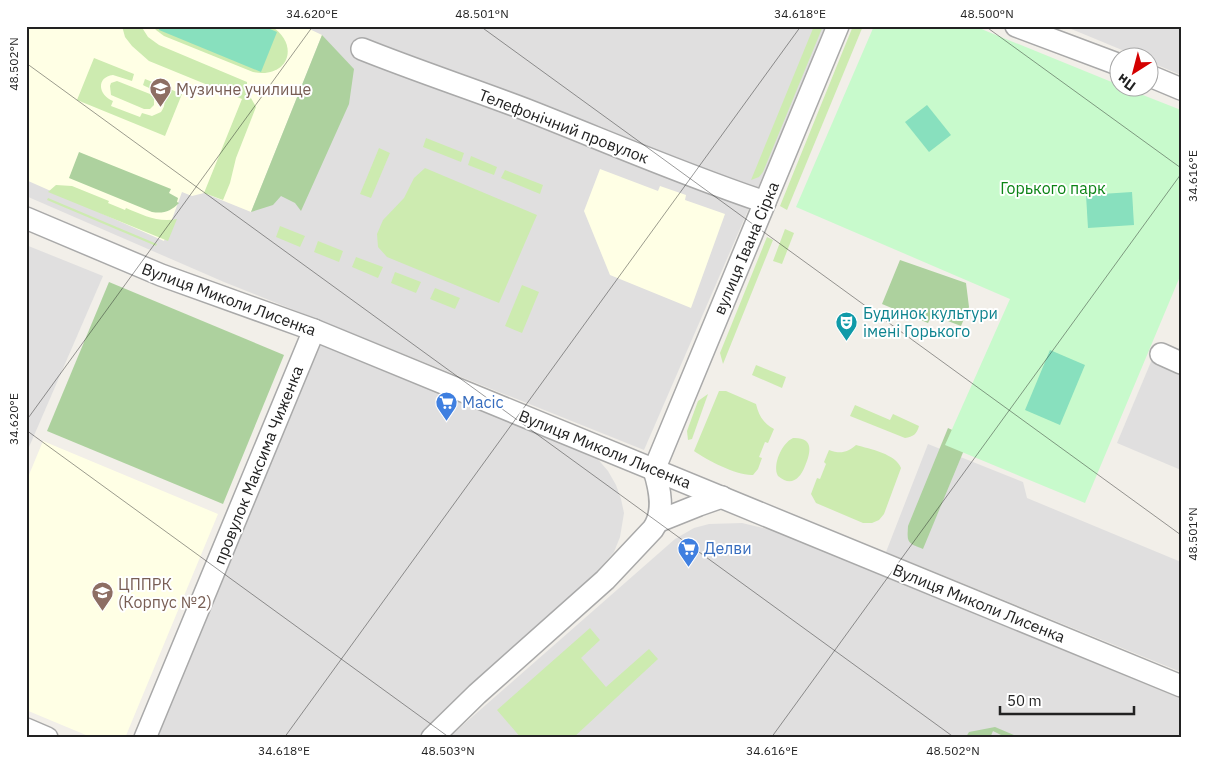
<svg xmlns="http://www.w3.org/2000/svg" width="1207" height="764" viewBox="0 0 1207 764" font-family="'IBM Plex Sans',sans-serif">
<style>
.residential{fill:#e0dfdf}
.education{fill:#ffffe5}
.grass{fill:#cdebb0}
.forest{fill:#add19e}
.park{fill:#c8facc}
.pitch{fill:#88e0be}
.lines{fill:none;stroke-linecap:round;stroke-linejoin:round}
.minor-casing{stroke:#a9a9a9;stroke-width:24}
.minor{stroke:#fff;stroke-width:21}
.ticks{fill:none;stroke:#222;stroke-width:1;stroke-opacity:0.45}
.labels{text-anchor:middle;stroke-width:4;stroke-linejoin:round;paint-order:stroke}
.education-label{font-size:16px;fill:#785e54;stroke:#fff;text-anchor:start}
.street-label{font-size:16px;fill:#222;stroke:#fff}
.park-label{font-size:16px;fill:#0c8416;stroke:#fff}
.culture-label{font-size:16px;fill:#0d838f;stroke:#fff;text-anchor:start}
.shop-label{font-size:16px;fill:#366cbe;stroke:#fff;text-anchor:start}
.neatline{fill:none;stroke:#222;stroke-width:2}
.ticks-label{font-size:12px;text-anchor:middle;fill:#222}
</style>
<rect width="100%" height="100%" fill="#f2efe9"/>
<g class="residential">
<path d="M26 26H828L644 450 224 282 26 196Z"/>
<path d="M1064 26H1181V75L1150 62V58L1139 57Z"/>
<path d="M26 245 103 276 26 454Z"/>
<path d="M320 343 596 457 608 471 616 485 621 499 624 513 620 537 614 552 593 576 417 738H157Z"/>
<path d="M1153 357 1181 369V470L1117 443Z"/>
<path d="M928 444 1023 482 1027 498 1181 562V672L886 552Z"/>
<path d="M742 523 776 531 1181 699V738H448L675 539 694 528 709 524Z"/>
</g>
<g class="education">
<path d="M26 26H303L322 35 251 212 204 193 192 196 182 192 164 241 26 180Z"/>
<path d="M600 169 658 191 660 186 686 195 685 200 725 214 691 308 610 275 584 211Z"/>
<path d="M43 441 218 514 125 738H93L26 710V482Z"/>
</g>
<g class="grass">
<path d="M122 26H141L148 37 159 45 247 82V91L256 107 236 158 230 183 223 200 204 193 242 99 149 61 132 46 125 37Z"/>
<path d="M153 26H271C301 45 288 79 253 72L164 36 156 30Z"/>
<path d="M814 26H823L763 172 759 177 751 180Z"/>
<path d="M853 26H863L787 210 780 206Z"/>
<path d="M94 58 134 74 132 81 113 75C96 77 98 95 113 101L111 106 140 117 142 113 152 116 161 112C172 97 155 91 143 85L145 79 182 94 165 136 77 100Z"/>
<path d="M117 81 150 94 154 98V105L150 109H144L111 95 110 86 111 83Z"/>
<path d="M426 138 464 153 461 162 423 147Z"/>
<path d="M379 148 390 153 371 198 360 194Z"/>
<path d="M471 156 497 167 494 175 468 165Z"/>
<path d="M425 168 537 215 499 303 387 257 378 247 377 234 383 220 404 198 414 178Z"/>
<path d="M505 170 543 185 540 194 501 178Z"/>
<path d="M56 185 72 186 109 201 108 203 125 210 126 208C143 215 158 223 177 219L168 241 48 192Z"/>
<path d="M48 198 157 244 156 246 47 200Z"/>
<path d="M280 226 305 236 300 247 276 237Z"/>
<path d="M785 229 794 233 782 264 773 261Z"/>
<path d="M767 237 773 240 723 364 720 353Z"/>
<path d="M318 241 343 251 339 262 314 252Z"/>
<path d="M356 257 383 267 378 278 352 267Z"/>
<path d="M395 272 421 282 416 293 391 283Z"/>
<path d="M522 285 539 292 522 333 505 326Z"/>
<path d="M435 288 460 298 455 309 430 299Z"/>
<path d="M756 365 786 377 782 388 752 375Z"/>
<path d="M719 391H726L756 404C759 416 763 423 774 429L768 443 765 442 759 457 762 458 758 469 753 475C737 476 707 460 694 451Z"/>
<path d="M708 394 692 439 688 440 687 431 698 401Z"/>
<path d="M855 405 890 420 893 414 919 426C917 434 913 437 905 438L850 416Z"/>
<path d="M793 438C814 437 811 452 805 466 800 479 791 487 778 476 772 465 782 443 793 438Z"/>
<path d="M856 445C870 449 896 454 901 468L884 514 879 520 872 523H863L816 503 811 494 817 478 820 479 826 464 824 462 829 450C840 454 847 453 856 445Z"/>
<path d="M590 628 600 640 581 658 606 687 649 649 658 659 573 738H521L497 710Z"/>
</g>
<g class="forest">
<path d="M322 35 354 69 349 104 301 211 295 203 281 196 273 205 251 212Z"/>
<path d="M79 152 171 189 169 193 178 198 177 202 179 203C171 211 164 214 152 212L69 178Z"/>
<path d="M900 260 966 283 969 307 961 326 932 315 928 323 882 304Z"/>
<path d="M109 282 284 355 223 504 47 431Z"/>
<path d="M948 428 969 438 923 549C907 543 907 543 908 526Z"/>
<path d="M995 727 1021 738H1007L993 731 990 738 966 737 969 732Z"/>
</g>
<path class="park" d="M874 26H974L1119 85 1120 88H1125L1181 110V274L1085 503 945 445 1010 299 796 207Z"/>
<g class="pitch">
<path d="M160 26H263L277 32 261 72 159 30Z"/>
<path d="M927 105 951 135 929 152 905 122Z"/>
<path d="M1132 192 1134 225 1088 228 1086 195Z"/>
<path d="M1050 350 1085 365 1060 425 1025 410Z"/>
</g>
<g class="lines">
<defs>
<g id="minor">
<path d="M1016 26 1120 65"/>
<path d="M362 49C417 71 472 89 527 110 606 141 684 175 765 202"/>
<path d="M1150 76 1181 89"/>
<path d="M26 218 161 275 314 330 1181 686"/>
<path d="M1161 354 1181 363"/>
<path d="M659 521 699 505 722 497"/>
<path d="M26 729 47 738"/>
<path d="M145 738 314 330"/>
<path d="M432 738 477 694 605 580 653 529C665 512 660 489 654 470L838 26"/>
</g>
</defs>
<use href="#minor" class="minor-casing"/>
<use href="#minor" class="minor"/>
</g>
<path class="ticks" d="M480 26 1181 535M985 26 1181 168M26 63 955 738M26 421 313 26M26 430 450 738M284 738 801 26M771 738 1181 174"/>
<defs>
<symbol id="school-pin" viewBox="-11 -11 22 30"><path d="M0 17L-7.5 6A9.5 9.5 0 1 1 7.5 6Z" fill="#8d6e63" stroke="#fff"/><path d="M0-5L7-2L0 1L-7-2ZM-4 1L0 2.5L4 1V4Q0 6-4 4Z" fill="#fff"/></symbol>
<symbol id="theatre-pin" viewBox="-11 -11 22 30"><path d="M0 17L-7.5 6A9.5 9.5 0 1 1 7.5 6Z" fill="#0f9aa8" stroke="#fff"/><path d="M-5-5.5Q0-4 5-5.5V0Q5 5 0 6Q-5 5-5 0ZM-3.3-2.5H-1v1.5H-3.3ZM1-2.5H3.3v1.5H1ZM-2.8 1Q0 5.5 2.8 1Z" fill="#fff"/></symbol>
<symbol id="supermarket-pin" viewBox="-11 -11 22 30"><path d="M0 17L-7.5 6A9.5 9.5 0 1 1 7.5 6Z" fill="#3f7fe0" stroke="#fff"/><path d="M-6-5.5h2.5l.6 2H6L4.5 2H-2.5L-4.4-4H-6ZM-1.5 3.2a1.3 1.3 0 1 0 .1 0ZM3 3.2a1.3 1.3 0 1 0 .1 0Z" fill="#fff"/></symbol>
<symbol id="university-pin" viewBox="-11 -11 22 30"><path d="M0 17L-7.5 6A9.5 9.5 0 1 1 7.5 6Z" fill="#8d6e63" stroke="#fff"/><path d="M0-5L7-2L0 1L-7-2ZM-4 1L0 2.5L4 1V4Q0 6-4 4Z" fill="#fff"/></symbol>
</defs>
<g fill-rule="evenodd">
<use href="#school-pin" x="148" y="76" width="25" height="34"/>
<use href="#theatre-pin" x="834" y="310" width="25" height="34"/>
<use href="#supermarket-pin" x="434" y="390" width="25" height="34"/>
<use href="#supermarket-pin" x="676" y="536" width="25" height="34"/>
<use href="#university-pin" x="90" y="580" width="25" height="34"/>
</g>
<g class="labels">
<g class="education-label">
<text x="176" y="95">Музичне училище</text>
<text x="118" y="590">ЦППРК<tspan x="118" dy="18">(Корпус №2)</tspan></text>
</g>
<g class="street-label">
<text transform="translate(564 126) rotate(21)" y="6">Телефонічний провулок</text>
<text transform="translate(746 248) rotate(-67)" y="6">вулиця Івана Сірка</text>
<text transform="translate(229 299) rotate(20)" y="6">Вулиця Миколи Лисенка</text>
<text transform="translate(605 449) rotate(22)" y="6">Вулиця Миколи Лисенка</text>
<text transform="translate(258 465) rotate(-68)" y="6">провулок Максима Чиженка</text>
<text transform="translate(979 603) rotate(22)" y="6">Вулиця Миколи Лисенка</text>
</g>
<g class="park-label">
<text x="1053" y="194">Горького парк</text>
</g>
<g class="culture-label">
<text x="863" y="319">Будинок культури<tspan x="863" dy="18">імені Горького</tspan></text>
</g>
<g class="shop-label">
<text x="462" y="408">Macic</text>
<text x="704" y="554">Делви</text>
</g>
</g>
<rect width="1207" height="764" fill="none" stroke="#ffffff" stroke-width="55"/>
<g transform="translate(1134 72) rotate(216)"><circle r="24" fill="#ffffff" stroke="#a7a7a7"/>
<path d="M0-4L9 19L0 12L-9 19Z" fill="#d40000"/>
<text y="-8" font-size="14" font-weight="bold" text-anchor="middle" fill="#222222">Пн</text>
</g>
<path d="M1000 706v8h134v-8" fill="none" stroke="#222222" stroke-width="2.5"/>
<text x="1007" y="706" font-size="15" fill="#222222" stroke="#ffffff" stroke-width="4" paint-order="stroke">50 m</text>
<rect x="28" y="28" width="1152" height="708" class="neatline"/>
<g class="ticks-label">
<text x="312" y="18">34.620°E</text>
<text x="482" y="18">48.501°N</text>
<text x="800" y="18">34.618°E</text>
<text x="987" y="18">48.500°N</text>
<text transform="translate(14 64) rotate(-90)" y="4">48.502°N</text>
<text transform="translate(1193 176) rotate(-90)" y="4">34.616°E</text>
<text transform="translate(14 419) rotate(-90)" y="4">34.620°E</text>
<text transform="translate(1193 534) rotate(-90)" y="4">48.501°N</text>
<text x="284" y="755">34.618°E</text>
<text x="448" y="755">48.503°N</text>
<text x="772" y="755">34.616°E</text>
<text x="953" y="755">48.502°N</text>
</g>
</svg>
